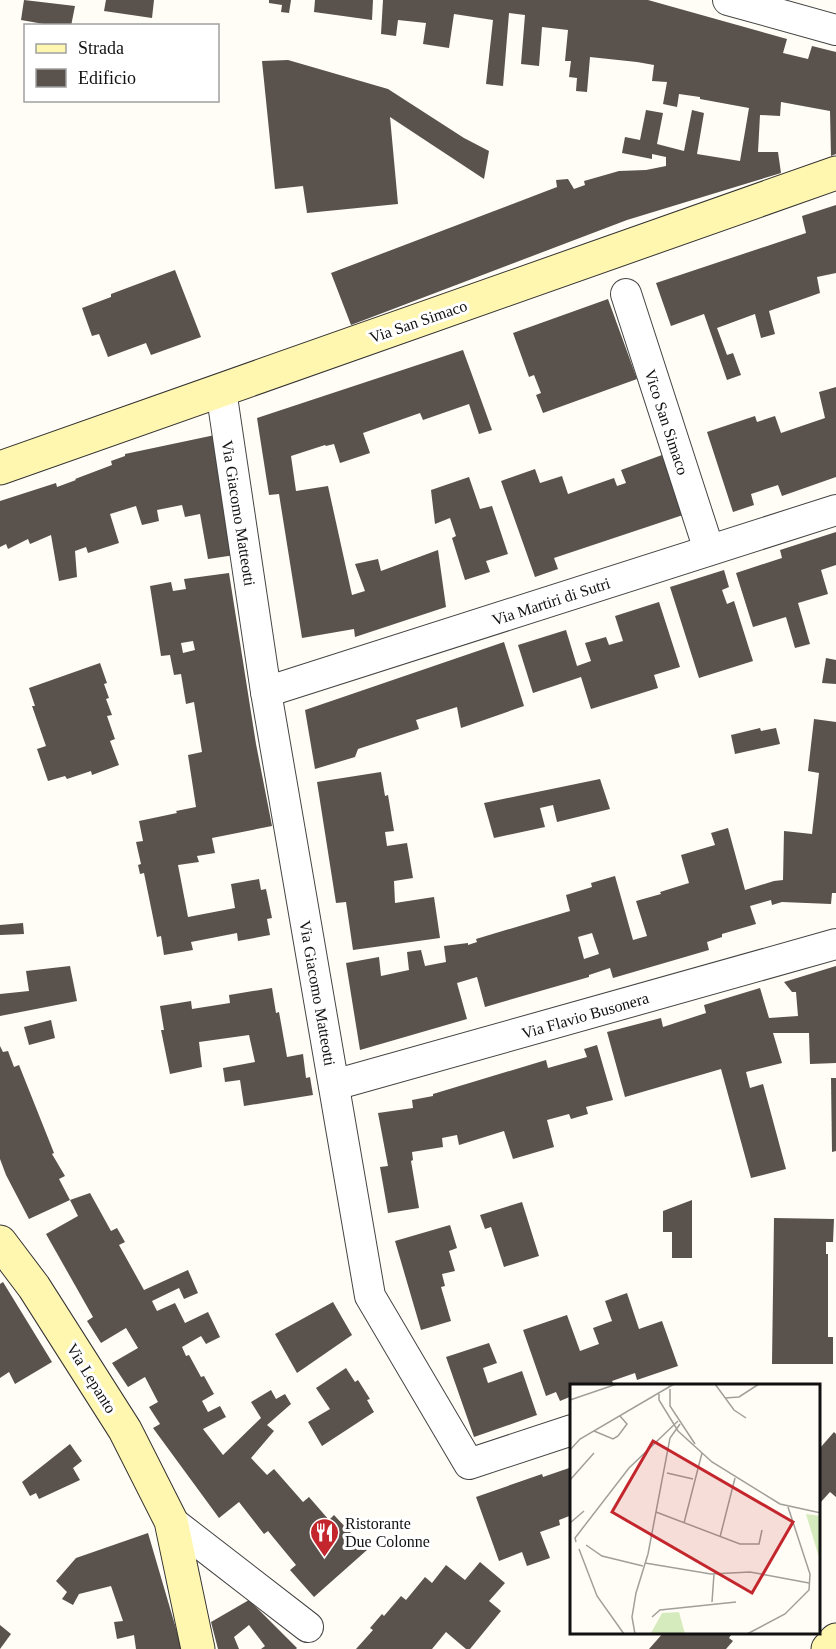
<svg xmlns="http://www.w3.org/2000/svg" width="836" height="1649" viewBox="0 0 836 1649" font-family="'Times New Roman',serif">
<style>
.building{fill:#5a524d;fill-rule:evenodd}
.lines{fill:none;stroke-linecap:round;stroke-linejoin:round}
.street-casing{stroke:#444;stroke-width:32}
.secondary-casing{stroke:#333;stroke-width:35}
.street{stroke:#fff;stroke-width:30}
.secondary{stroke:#fff6b0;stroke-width:33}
.labels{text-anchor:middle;stroke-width:6;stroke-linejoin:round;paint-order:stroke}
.street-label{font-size:16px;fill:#111;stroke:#fff}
.poi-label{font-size:16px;fill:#111;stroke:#fff;text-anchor:start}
.inset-road{fill:none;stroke:#a09f9a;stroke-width:1.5}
.view{fill:#c4262e;fill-opacity:0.15;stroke:#c4262e;stroke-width:3}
.inset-edge{fill:none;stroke:#111;stroke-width:3}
</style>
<rect width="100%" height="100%" fill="#fffdf5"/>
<g class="building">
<path d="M24 0 75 6 71 26H55L21 20Z"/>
<path d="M106 0H154L152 18 104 11Z"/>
<path d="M269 0H291L289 13 281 12 282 5 269 3Z"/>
<path d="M315 0H373L372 20 314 12Z"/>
<path d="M383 0H648L787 39 783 53 808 59 812 46 836 52V154L831 156 830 111 781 102 780 116 760 115 758 152H778L781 173 627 220 351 325 331 273 557 187 556 180 568 179 574 189 585 185 584 181 619 171 646 170 666 166V157L652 154V159L622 153 625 137 640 140 646 110 663 113 657 144 684 151 692 110 704 113 697 154 740 161 749 108 700 99V97L679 94 677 107 663 104 667 82 652 81 654 65 637 62 590 57 587 92 576 91 577 78 569 77 571 61H565L568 30 542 27 539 66 521 64 525 15 509 13 503 86 486 84 493 20 454 14 449 48 423 44 426 23 398 20 396 36 381 34Z"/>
<path d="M288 60 388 89 464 138 489 151 484 179 390 117 398 204 307 213 303 186 275 189 262 61Z"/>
<path d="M836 205V273L817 277 820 293 769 311 775 334 761 338 755 314 717 328 727 355 733 353 741 375 727 380 704 314 671 326 656 283 806 233 802 216Z"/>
<path d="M175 270 201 337 151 355 146 343 108 357 99 334 92 336 82 308 111 297V294Z"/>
<path d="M608 299 637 379 543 413 536 395 541 393 534 375 529 377 513 333Z"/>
<path d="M463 350 492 430 479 434 469 404 423 420 420 413 363 433 370 453 340 463 334 444 326 446 325 445 291 456 296 491 328 486 352 595 365 591 355 564 378 559 381 571 438 550 446 607 355 637 354 629 302 638 279 494 269 495 257 418Z"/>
<path d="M836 387V477L782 496 778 485 751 494 754 505 733 512 707 432 755 416 757 422 775 416 781 433 825 418 819 392Z"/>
<path d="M215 435 235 555 208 559 200 514 185 517 182 505 157 510 159 521 142 525 136 506 110 514 119 543 88 553 86 547 75 551 77 577 59 581 51 535 30 544 28 539 8 549 6 544 0 547V501L56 483 57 487 76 480 75 479 112 465 111 461 125 456V454Z"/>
<path d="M662 455 683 515 554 558 558 569 535 577 501 481 535 469 540 483 562 476 568 494 614 478 617 486 626 483 621 470Z"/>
<path d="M469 477 480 509 492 506 508 554 486 561 490 572 465 580 452 538 456 536 450 518 435 524 431 490Z"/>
<path d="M836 532V565L821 570 828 594 798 603 810 644 795 648 786 617 753 627 736 573 782 558 780 550Z"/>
<path d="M724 570 729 587 722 590 727 604 734 601 753 661 699 678 670 587Z"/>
<path d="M229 573 256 744 272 826 212 838 215 853 197 856 199 862 178 865 188 917 235 908 231 884 259 879 261 890 266 889 272 918 267 919 270 935 238 941 237 933 191 942 193 950 164 955 161 936 157 937 144 873 140 874 138 865 141 864 136 842 143 841 139 821 177 813 176 811 196 807 188 755 202 752 194 702 186 704 181 674 174 675 170 655 161 656 150 586 171 582 173 591 186 589 184 579ZM193 641 195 650 183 653 181 643Z"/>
<path d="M659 602 680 667 654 675 658 688 591 709 581 677 533 693 518 645 566 630 577 666 591 661 585 643 606 637 609 645 623 641 615 616Z"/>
<path d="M504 642 524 706 461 728 457 707 416 720 419 729 358 749 355 757 315 769 305 710Z"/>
<path d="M826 658 836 660V684L822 683Z"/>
<path d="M100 663 107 683 104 684 109 698 106 699 112 715 107 716 115 739 110 741 119 765 92 775 91 771 67 779 65 776 48 781 37 749 46 746 32 706H35L29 688Z"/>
<path d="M814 719 836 722V893H832L831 904 782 902 772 905 771 900 750 906 756 924 722 934V937L707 942 709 950 613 978 610 968 589 975V977L485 1007 477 977 457 983 467 1019 360 1050 346 963 379 957 381 976 409 970 407 952 421 950 425 966 446 962 444 946 468 943V945L477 942 476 939 570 911 566 895 592 887 591 883 615 876 633 940 647 936 636 901 661 894 660 892 689 883 681 855 715 845 711 833 728 828 745 890 774 881 783 880 784 831 812 834 819 773 808 771ZM592 933 599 954 584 959 578 937Z"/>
<path d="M760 728 761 731 776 728 780 744 735 754 731 735Z"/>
<path d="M381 772 385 796 388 795 394 831 385 832 387 846 407 843 413 878 394 881 395 903 434 897 440 938 353 950 346 902 336 903 317 782Z"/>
<path d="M600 779 610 809 557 822 553 805 540 808 545 827 494 838 484 803Z"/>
<path d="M23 923 24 934 0 935V925Z"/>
<path d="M70 966 77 1001 0 1016V994L29 991 26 971Z"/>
<path d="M836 966V1063L810 1064 809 1033H773L782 1063 746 1072 750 1088 763 1084 786 1169 751 1178 721 1069 625 1097 607 1032 661 1018 663 1027 706 1013 704 1005 760 988 769 1018 798 1016 796 992H792L784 982Z"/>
<path d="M272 988 276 1013 279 1012 287 1057 303 1054 306 1078 310 1077 313 1095 244 1106 240 1080 225 1082 223 1068 255 1062 249 1035 199 1042 202 1067 170 1074 161 1030H164L160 1006 191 1001 192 1009 230 1003 229 995Z"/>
<path d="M51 1020 55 1038 29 1045 24 1027Z"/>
<path d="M597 1045 613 1100 586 1107 588 1114 571 1119 569 1114 547 1120 554 1147 513 1159 504 1131 459 1145 457 1135 442 1138 443 1147 412 1152 413 1160 411 1161 419 1208 388 1213 380 1167 388 1166 378 1113 413 1108 412 1100 433 1096V1094L546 1060 548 1068 587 1057 584 1049Z"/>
<path d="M0 1046 3 1052 8 1051 14 1067 19 1065 54 1153 52 1154 65 1176 59 1179 70 1200 29 1219 6 1175 0 1159Z"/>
<path d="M831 1078H836V1151L832 1152Z"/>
<path d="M90 1193 111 1231 117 1228 125 1242 119 1245 144 1290 188 1270 198 1293 184 1299 179 1288 152 1301 157 1311 175 1303 185 1323 208 1312 220 1337 206 1344 201 1336 182 1347 186 1356 189 1355 201 1377 204 1376 214 1394 202 1401 208 1412 220 1406 226 1417 203 1429 223 1455 261 1418 251 1402 271 1390 276 1399 285 1394 291 1404 267 1425 274 1431 251 1458 267 1475 274 1469 303 1502 309 1497 329 1520 334 1515 367 1550 314 1597 290 1570 296 1565 268 1531 264 1534 239 1502 219 1518 153 1428 160 1424 149 1407 158 1402 145 1377 128 1387 112 1363 138 1348 126 1328 101 1343 87 1321 93 1317 46 1234 78 1216 70 1200Z"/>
<path d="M692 1200V1258H672V1232H663V1211Z"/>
<path d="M522 1202 539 1256 504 1267 491 1227 485 1229 480 1215Z"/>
<path d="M774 1218 834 1219 833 1242H826V1254H828V1337H833V1364H772Z"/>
<path d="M450 1225 457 1248 449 1251 455 1271 442 1274 445 1286 441 1287 451 1321 421 1330 395 1241Z"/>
<path d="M3 1282 52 1362 15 1384 9 1372 0 1378V1284Z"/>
<path d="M627 1293 639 1329 662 1321 678 1366 637 1380 635 1373 612 1381 614 1385H572V1396L560 1401 556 1392 546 1396 523 1330 567 1315 580 1351 599 1344 593 1328 612 1321 605 1301Z"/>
<path d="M333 1302 352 1335 297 1373 275 1334Z"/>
<path d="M489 1343 497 1363 483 1368 488 1383 522 1371 537 1415 474 1437 446 1357Z"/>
<path d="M346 1368 355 1382 358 1380 370 1399 367 1400 374 1412 322 1446 308 1422 330 1409 316 1388Z"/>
<path d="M834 1432 836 1434V1497L830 1492 820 1503V1448Z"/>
<path d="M70 1444 82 1461 73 1468 80 1480 39 1499 36 1493 30 1496 22 1482Z"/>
<path d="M572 1467V1515L559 1520 560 1525 540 1532 550 1558 527 1566 522 1552 499 1561 476 1497 542 1474 543 1477Z"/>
<path d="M148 1533 182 1649H136L134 1635 117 1639 114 1622 123 1621 111 1586 79 1594 73 1605 62 1599 67 1592 56 1581 76 1558Z"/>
<path d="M480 1562 505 1583 489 1601 501 1611 470 1649H466L446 1632 432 1649H356L373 1630 370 1628 382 1614 384 1616 401 1596 406 1600 425 1577 432 1583 446 1565 465 1580Z"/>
<path d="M249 1600 297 1648 296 1649H261L265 1646 249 1625 234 1637 239 1649H218L211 1622Z"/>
<path d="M0 1625 11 1634 0 1649Z"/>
<path d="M664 1632H733L729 1638 733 1641 726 1649H649Z"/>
</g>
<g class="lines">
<defs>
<g id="street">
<path d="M728 0 836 30"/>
<path d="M626 294 709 550"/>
<path d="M221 390 266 692 370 1296 469 1464 572 1430"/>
<path d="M266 692 836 510"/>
<path d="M334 1085 836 944"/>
<path d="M171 1521 308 1627"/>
</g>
<g id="secondary">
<path d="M0 468 836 173"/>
<path d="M0 1242 34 1287 125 1430 171 1521 198 1649"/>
<path d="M828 1649 836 1640"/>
</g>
</defs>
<use href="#street" class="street-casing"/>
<use href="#secondary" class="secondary-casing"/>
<use href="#street" class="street"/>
<use href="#secondary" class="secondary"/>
</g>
<defs>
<symbol id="restaurant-pin" viewBox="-11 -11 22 30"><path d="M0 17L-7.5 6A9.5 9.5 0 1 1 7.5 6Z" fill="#c4262e" stroke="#fff"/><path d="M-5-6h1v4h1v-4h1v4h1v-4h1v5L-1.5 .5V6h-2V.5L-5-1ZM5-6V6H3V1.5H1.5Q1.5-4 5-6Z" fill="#fff"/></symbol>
</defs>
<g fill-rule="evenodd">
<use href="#restaurant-pin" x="308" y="1516" width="33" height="45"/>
</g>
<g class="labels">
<g class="street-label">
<text transform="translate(418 321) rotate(-19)" y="6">Via San Simaco</text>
<text transform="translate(667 422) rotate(72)" y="6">Vico San Simaco</text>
<text transform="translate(239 513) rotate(81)" y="6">Via Giacomo Matteotti</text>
<text transform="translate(551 601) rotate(-18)" y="6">Via Martiri di Sutri</text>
<text transform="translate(318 993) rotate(80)" y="6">Via Giacomo Matteotti</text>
<text transform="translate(585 1015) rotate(-16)" y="6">Via Flavio Busonera</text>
<text transform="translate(92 1378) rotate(58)" y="6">Via Lepanto</text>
</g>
<g class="poi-label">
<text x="345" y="1529">Ristorante<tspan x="345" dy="18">Due Colonne</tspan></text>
</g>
</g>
<g transform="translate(570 1384)">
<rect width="250" height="250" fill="#fffdf5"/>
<path d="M236 130 250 132V174L248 170ZM109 228 115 250 81 249 92 229Z" fill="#d5ebbd"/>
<path class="inset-road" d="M145 0 164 26 176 34M100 5V22L125 60M89 10V16L108 47 142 78 210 120 251 129M155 14 169 13 189 0M0 16 47 0M24 47 43 55 48 52 57 40 50 32M0 66 10 55 104 0M97 89 123 95M0 96 24 69M86 128 170 160H189L192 146M0 139 14 127M114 139 132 69M150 153 165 94M6 158 5 154 59 84 108 37M16 161 32 172 73 182M9 165 27 212 54 250M75 179 141 190 180 188 239 199M142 218 144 190M82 233 90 226 166 218M65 250 62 233 66 209 78 170 100 54 110 40M177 250 215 230 239 206 240 190 218 123"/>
<path class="view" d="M83 57 223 138 182 209 42 128Z"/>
<rect width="250" height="250" class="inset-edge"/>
</g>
<rect x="24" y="24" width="195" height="78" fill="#ffffff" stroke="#a0a0a0" stroke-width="1.5"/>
<rect x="36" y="44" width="30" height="9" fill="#fff6b0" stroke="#a0a0a0" stroke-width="1.5"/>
<text x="78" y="54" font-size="18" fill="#111111">Strada</text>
<rect x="36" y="69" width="30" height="18" fill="#5a524d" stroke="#a0a0a0" stroke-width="1.5"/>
<text x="78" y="84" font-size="18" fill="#111111">Edificio</text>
</svg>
